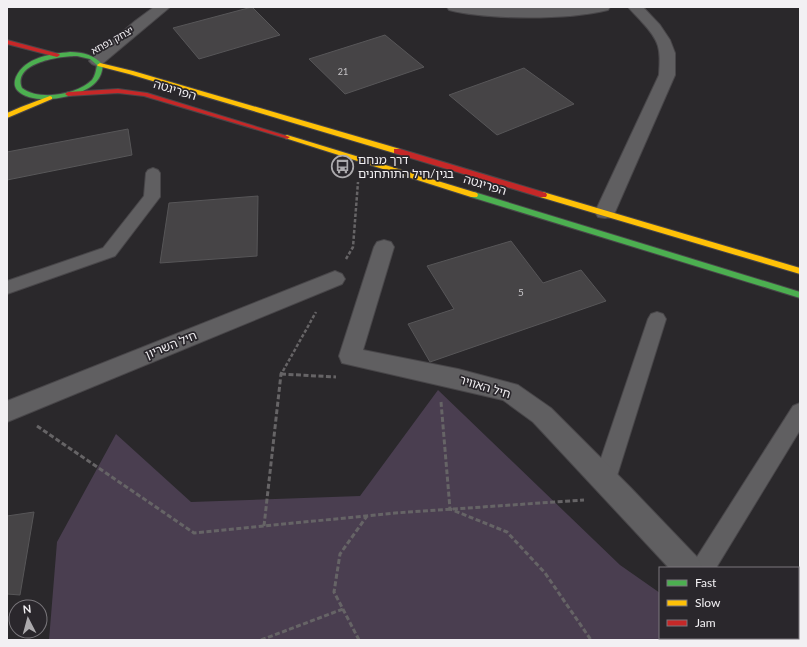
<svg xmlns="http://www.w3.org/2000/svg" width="807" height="647" viewBox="0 0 807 647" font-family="Lato,'Noto Sans Hebrew',sans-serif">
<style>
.green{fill:#4a3e50}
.building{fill:#464446;stroke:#575658}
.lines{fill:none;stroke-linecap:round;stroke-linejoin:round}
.lane-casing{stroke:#484649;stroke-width:2}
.street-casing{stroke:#484649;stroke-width:2}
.fast-casing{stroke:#484649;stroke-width:2}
.slow-casing{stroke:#484649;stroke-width:2}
.jam-casing{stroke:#484649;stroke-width:2}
.path-far1{stroke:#666466;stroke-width:2.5;stroke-dasharray:3.5 2;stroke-linecap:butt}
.path{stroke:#666466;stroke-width:3;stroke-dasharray:5 2.5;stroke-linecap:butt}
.lane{fill:#605f61;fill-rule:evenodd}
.street{fill:#605f61;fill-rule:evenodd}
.fast{fill:#4caf50;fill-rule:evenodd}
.slow{fill:#ffc107;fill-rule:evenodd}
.jam{fill:#c62828;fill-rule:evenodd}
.labels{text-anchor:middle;stroke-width:3.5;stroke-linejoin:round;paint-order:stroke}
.far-number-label{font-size:9px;fill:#c7c5c8}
.far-street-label{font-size:10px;fill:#f2f0f3;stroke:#2a272c}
.number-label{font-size:10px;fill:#c7c5c8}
.street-label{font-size:12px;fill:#f2f0f3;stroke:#2a272c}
.poi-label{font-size:12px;fill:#f2f0f3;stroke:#2a272c;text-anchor:start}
</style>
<rect width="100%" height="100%" fill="#2a282b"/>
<path class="green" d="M438 390 620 565 660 593V638H723L726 640H49L57 542 116 434 191 502 360 496Z"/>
<g class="building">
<path d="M252 7 280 35 199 59 173 28Z"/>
<path d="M385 35 424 67 345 94 309 59Z"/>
<path d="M524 68 574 104 497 135 449 95Z"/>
<path d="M128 129 132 155 7 180V152Z"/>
<path d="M258 196 257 256 160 263 169 203Z"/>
<path d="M511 241 543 283 581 270 606 301 430 362 408 324 454 309 427 266Z"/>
<path d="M34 512 20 595 7 594V516Z"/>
</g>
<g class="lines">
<defs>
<g id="lane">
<path d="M153 168 158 170 160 173V197L115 256 7 294V281L103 248 144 196 146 173 148 170Z"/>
<path d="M657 312 663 314 666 319 616 479 613 486 605 489 597 486 594 479 648 319 651 314Z"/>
<path d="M800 403V430L716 568H691L695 560 793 406Z"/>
</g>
<g id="street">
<path d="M154 7H170L102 64 97 66 92 64 89 61 92 58 135 21Z"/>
<path d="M447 7H610L608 10C569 20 488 20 449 10Z"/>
<path d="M628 7H643L660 25 670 40 675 53V75L615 212 612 217 605 218 598 217 595 212 659 75C661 49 660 41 641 21 637 16 632 12 628 7Z"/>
<path d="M384 240 391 242 394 247 363 350 458 369 518 385 551 408 631 488 698 558 702 568H669L533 422 503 400 342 363 339 356 374 247 377 242Z"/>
<path d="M335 271 342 274 345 279 342 284 7 422V401Z"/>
<path d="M757 638H789L790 640H758Z"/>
</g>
<g id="fast">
<path d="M70 52C83 52 94 55 103 65 102 71 101 77 96 82 83 97 34 107 18 91 14 87 14 82 16 77 25 57 51 54 70 52ZM77 56 90 59 97 65C96 71 95 76 92 80 77 95 39 101 22 88 12 62 62 56 77 56Z"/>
<path d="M474 192 800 292V298L471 197 470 195Z"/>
</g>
<g id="slow">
<path d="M100 63 133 71 400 149 401 151 400 153H394L129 74 98 66 97 65Z"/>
<path d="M50 96 52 97V99L7 118V113L21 107Z"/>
<path d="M287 135 477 193 478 195 477 197H471L285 138V136Z"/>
<path d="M543 192 800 268V274L540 197 539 195Z"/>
</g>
<g id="jam">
<path d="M7 40 59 54 60 55 57 57 7 44Z"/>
<path d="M118 89 147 93 290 137 287 139 285 138 144 96 118 93 68 96 65 94 68 92Z"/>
<path d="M394 149H400L546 193 547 195 546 197H540L394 153Z"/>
</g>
</defs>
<use href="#lane" class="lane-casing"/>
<use href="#street" class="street-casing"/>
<use href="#fast" class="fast-casing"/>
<use href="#slow" class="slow-casing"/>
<use href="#jam" class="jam-casing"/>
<g class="path-far1">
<path d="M346 259 353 247 358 182"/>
<path d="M283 371 316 312"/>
</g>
<g class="path">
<path d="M281 374 336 377"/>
<path d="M441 402 450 509 507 532 545 573 591 640"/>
<path d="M37 426 194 533 395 513 584 500"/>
<path d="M264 526 281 374 283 370"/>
<path d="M261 640 343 609"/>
<path d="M359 640 334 592 340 554 367 516"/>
</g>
<use href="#lane" class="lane"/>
<use href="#street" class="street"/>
<use href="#fast" class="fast"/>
<use href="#slow" class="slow"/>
<use href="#jam" class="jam"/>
</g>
<defs>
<symbol id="bus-ring" viewBox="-11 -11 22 22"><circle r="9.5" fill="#2a272c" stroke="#acaaad" stroke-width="1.5"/><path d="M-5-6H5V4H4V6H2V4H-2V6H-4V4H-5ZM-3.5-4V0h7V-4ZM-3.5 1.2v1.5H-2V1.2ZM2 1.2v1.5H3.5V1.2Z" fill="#acaaad"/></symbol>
</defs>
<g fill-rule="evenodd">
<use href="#bus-ring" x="330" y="154" width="25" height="25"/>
</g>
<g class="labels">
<g class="far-number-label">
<text x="343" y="75">21</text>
</g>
<g class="far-street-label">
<text transform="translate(112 40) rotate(-29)" y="4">יצחק נפחא</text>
</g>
<g class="number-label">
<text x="521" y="296">5</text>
</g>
<g class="street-label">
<text transform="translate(175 90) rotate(17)" y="4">הפריגטה</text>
<text transform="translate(485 185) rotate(17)" y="4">הפריגטה</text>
<text transform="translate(171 345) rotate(-22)" y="4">חיל השריון</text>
<text transform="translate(485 387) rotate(17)" y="4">חיל האוויר</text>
</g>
<g class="poi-label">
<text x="358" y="164">דרך מנחם<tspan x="358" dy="14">בגין/חיל התותחנים</tspan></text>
</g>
</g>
<rect width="807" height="647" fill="none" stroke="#f2f0f3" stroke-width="16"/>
<rect x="659" y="567" width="140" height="72" fill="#2a272c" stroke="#7a777c"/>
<rect x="667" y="580" width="20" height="6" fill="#4caf50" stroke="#7a777c"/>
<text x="695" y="587" font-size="12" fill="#f2f0f3">Fast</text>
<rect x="667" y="600" width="20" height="6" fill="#ffc107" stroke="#7a777c"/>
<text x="695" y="607" font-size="12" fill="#f2f0f3">Slow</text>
<rect x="667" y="620" width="20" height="6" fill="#c62828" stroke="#7a777c"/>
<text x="695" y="627" font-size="12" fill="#f2f0f3">Jam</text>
<g transform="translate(28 619) rotate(354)"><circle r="19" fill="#2a272c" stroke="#7a777c"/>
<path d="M0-3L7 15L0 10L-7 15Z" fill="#acaaad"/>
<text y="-6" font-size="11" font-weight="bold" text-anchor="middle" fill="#f2f0f3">N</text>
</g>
</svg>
